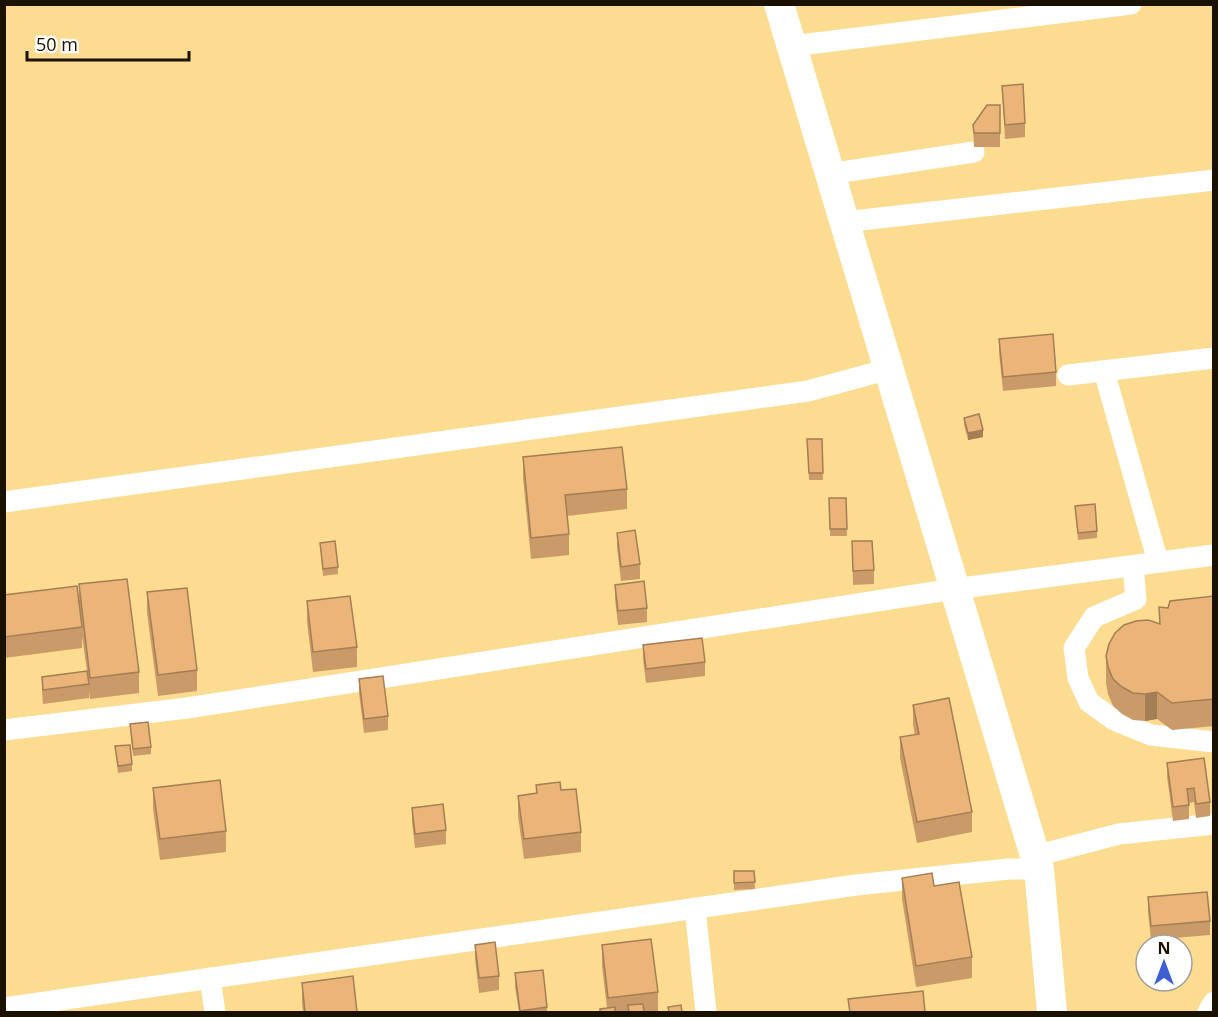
<svg xmlns="http://www.w3.org/2000/svg" width="1218" height="1017" viewBox="0 0 1218 1017" font-family="'Open Sans',sans-serif">
<style>
.lines{fill:none;stroke-linecap:round;stroke-linejoin:round}
.street{stroke:#fff;stroke-width:21}
.secondary{stroke:#fff;stroke-width:30}
.wall{fill:#ca9b68}
.shaded-wall{fill:#a47e55}
.building{fill:#ebb479;stroke:#a47e55;stroke-width:1.5}
</style>
<rect width="100%" height="100%" fill="#fbdc91"/>
<g class="lines">
<g class="street">
<path d="M792 46 1131 4"/>
<path d="M829 174 974 152"/>
<path d="M844 222 1214 180"/>
<path d="M1104 371 1158 562"/>
<path d="M1068 375 1214 358"/>
<path d="M4 502 808 391 889 369"/>
<path d="M1133 566 1136 599 1094 617 1074 648 1078 678 1089 702 1114 720 1151 735 1214 742"/>
<path d="M4 730 187 708 954 589 1214 555"/>
<path d="M1035 856 1119 834 1214 824"/>
<path d="M695 908 706 1012"/>
<path d="M210 978 215 1012"/>
<path d="M4 1008 856 885 1009 869H1039"/>
<path d="M1208 1012 1214 1002"/>
</g>
<path class="secondary" d="M779 4 1039 869 1052 1012"/>
</g>
<g class="wall">
<path d="M1002 86 1025 123V137L1005 139Z"/>
<path d="M1000 105V147H974L973 125Z"/>
<path d="M999 339 1056 372V386L1003 391 999 353Z"/>
<path d="M964 418 983 437 968 440 964 425Z"/>
<path d="M807 439H822L823 480H809Z"/>
<path d="M523 457 627 489V509L567 516 569 534V555L531 559 523 478Z"/>
<path d="M829 498H846L847 536H830Z"/>
<path d="M1075 506 1097 531V538L1078 540Z"/>
<path d="M617 533 640 564V579L621 581 617 547Z"/>
<path d="M852 541 874 570V584L853 585Z"/>
<path d="M320 543 338 567V574L323 576Z"/>
<path d="M79 584 139 672V693L90 699 89 691V698L43 704 42 691V677L87 671 82 636V648L4 658V595H79Z"/>
<path d="M615 585 647 608V622L618 625 615 599Z"/>
<path d="M147 592 197 670V691L158 696 147 613Z"/>
<path d="M1214 596V726L1172 730 1157 719 1145 721 1133 720 1122 714 1113 706 1108 694 1106 683V656L1159 623 1168 608Z"/>
<path d="M307 601 357 647V667L313 672 307 622Z"/>
<path d="M643 645 705 662V676L646 683 643 659Z"/>
<path d="M359 679 388 716V730L364 733 359 693Z"/>
<path d="M913 705 972 812V832L917 843 900 758V737L915 735 913 725Z"/>
<path d="M130 724 151 747V754L133 756Z"/>
<path d="M115 746 132 764V771L118 773Z"/>
<path d="M1167 763 1210 802V816L1196 818 1194 802 1189 803V819L1173 821 1167 777Z"/>
<path d="M536 785 561 790 581 832V852L524 859 518 816V796L536 793Z"/>
<path d="M153 788 226 831V852L160 860 153 809Z"/>
<path d="M412 808 446 830V844L415 848 412 822Z"/>
<path d="M734 871H754L755 889 734 890Z"/>
<path d="M902 878 934 886 972 957V978L916 987 902 899Z"/>
<path d="M1148 897 1210 921V935L1151 940 1148 912Z"/>
<path d="M475 945 499 976V990L479 993 475 959Z"/>
<path d="M602 945 658 992V1012H600L607 1008 602 966Z"/>
<path d="M515 973 547 1007V1012H519L515 987Z"/>
<path d="M302 983 357 1012H303L302 1003Z"/>
</g>
<g class="shaded-wall">
<path d="M983 430V437L968 440V433Z"/>
<path d="M1157 692V719L1145 721V694Z"/>
</g>
<g class="building">
<path d="M1023 84 1025 123 1005 125 1002 86Z"/>
<path d="M987 105H1000V133H974L973 125Z"/>
<path d="M1053 334 1056 372 1003 377 999 339Z"/>
<path d="M979 414 983 430 968 433 964 418Z"/>
<path d="M807 439H822L823 473H809Z"/>
<path d="M622 447 627 489 565 495 569 534 531 538 523 457Z"/>
<path d="M829 498H846L847 529H830Z"/>
<path d="M1095 504 1097 531 1078 533 1075 506Z"/>
<path d="M635 530 640 564 621 567 617 533Z"/>
<path d="M335 541 338 567 323 569 320 543Z"/>
<path d="M852 541H872L874 570 853 571Z"/>
<path d="M127 579 139 672 90 678 79 584Z"/>
<path d="M644 581 647 608 618 611 615 585Z"/>
<path d="M77 586 82 627 4 637V595Z"/>
<path d="M187 588 197 670 158 675 147 592Z"/>
<path d="M350 596 357 647 313 652 307 601Z"/>
<path d="M1214 596V699L1172 703 1157 692 1145 694 1133 693 1122 687 1113 679 1108 667 1106 656 1109 644 1115 633 1124 625 1136 621 1148 620 1160 624 1159 607 1168 608 1170 601Z"/>
<path d="M702 638 705 662 646 669 643 645Z"/>
<path d="M87 671 89 684 43 690 42 677Z"/>
<path d="M383 676 388 716 364 719 359 679Z"/>
<path d="M949 698 972 812 917 822 900 737 919 734 913 705Z"/>
<path d="M148 722 151 747 133 749 130 724Z"/>
<path d="M130 745 132 764 118 766 115 746Z"/>
<path d="M1204 758 1210 802 1196 804 1194 788 1187 789 1189 805 1173 807 1167 763Z"/>
<path d="M220 780 226 831 160 839 153 788Z"/>
<path d="M560 782 561 790 576 789 581 832 524 839 518 796 537 793 536 785Z"/>
<path d="M443 804 446 830 415 834 412 808Z"/>
<path d="M734 871H754L755 882 734 883Z"/>
<path d="M932 873 934 886 959 882 972 957 916 966 902 878Z"/>
<path d="M1207 892 1210 921 1151 926 1148 897Z"/>
<path d="M651 939 658 992 608 998 602 945Z"/>
<path d="M495 942 499 976 479 978 475 945Z"/>
<path d="M543 970 547 1007 520 1011 515 973Z"/>
<path d="M353 976 357 1012H305L302 983Z"/>
<path d="M923 991 925 1012H850L848 999Z"/>
<path d="M643 1004 644 1012H629L628 1005Z"/>
<path d="M681 1005 682 1012H669L668 1007Z"/>
<path d="M615 1007V1012H600V1009Z"/>
</g>
<rect width="1218" height="1017" fill="none" stroke="#1a1100" stroke-width="12"/>
<g transform="translate(1164 963)"><circle r="28" fill="#ffffff" stroke="#a3a099" stroke-width="1.5"/>
<path d="M0-4.5L10 22L0 15L-10 22Z" fill="#3d5fd1"/>
<text y="-9" font-size="16" font-weight="bold" text-anchor="middle" fill="#1a1100">N</text>
</g>
<path d="M27 51v9h162v-9" fill="none" stroke="#1a1100" stroke-width="3"/>
<text x="36" y="51" font-size="18" fill="#1a1100" stroke="#ffffff" stroke-width="4.5" paint-order="stroke">50 m</text>
</svg>
